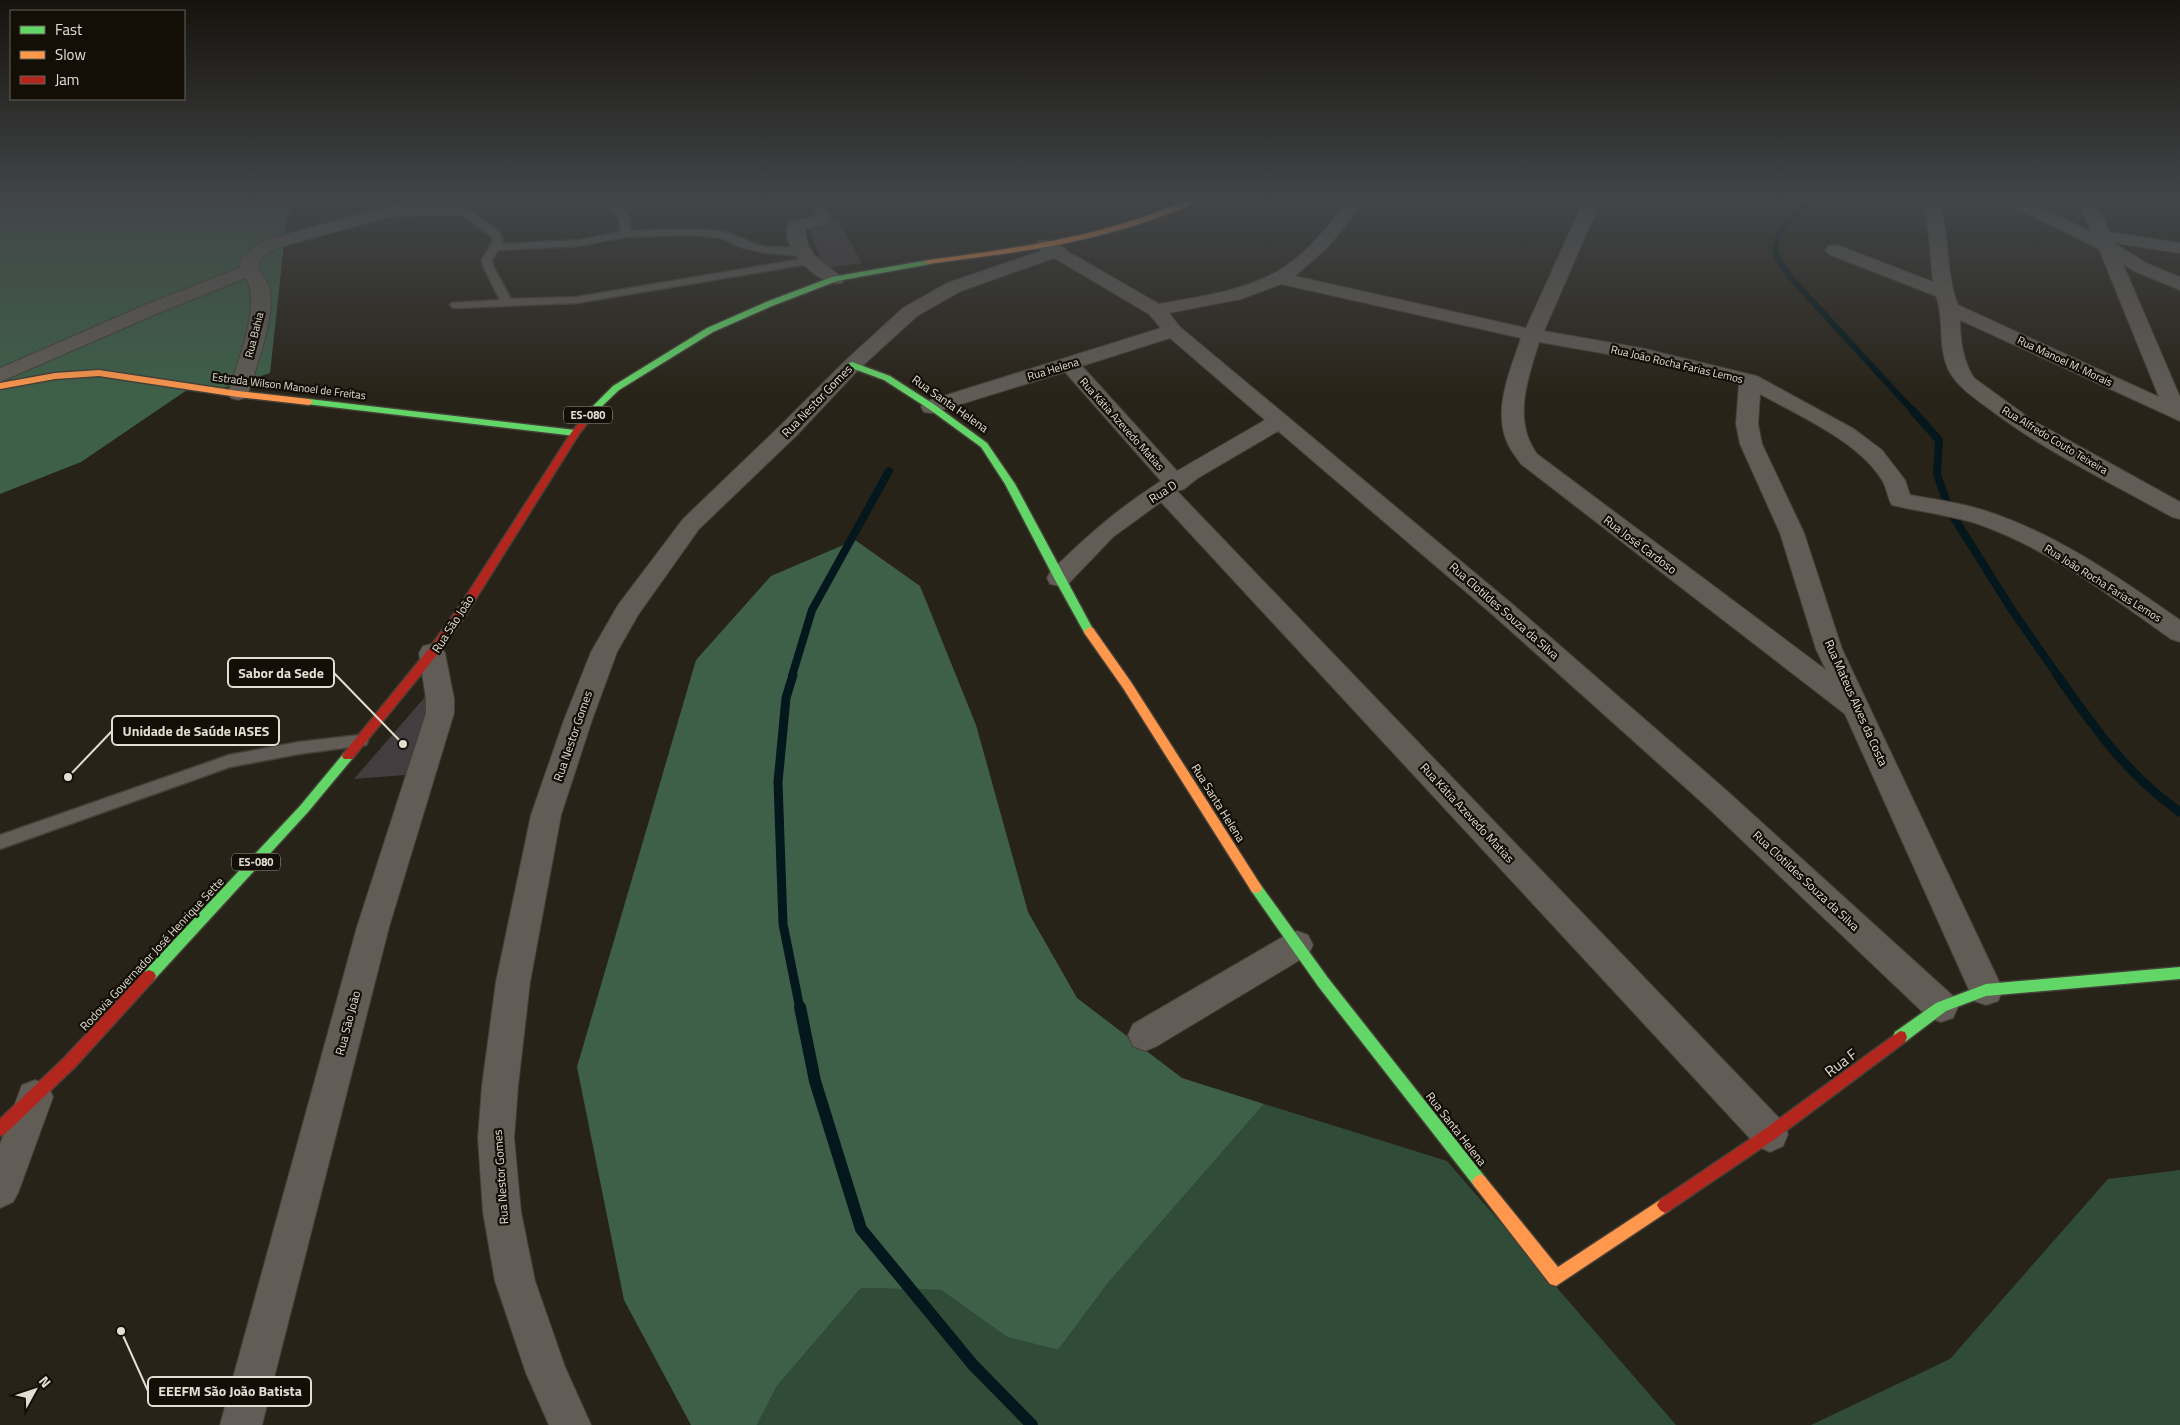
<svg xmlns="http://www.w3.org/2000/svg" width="2180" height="1425" viewBox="0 0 2180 1425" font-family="'Titillium Web',sans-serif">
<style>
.green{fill:#304b38}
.forest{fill:#3e6048}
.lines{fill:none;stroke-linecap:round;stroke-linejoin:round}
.stream-far3{stroke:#04171c;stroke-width:6}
.stream-far2{stroke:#04171c;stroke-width:8}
.stream-far1{stroke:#04171c;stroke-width:9}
.stream{stroke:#04171c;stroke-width:12}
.building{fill:#443d3f}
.lane-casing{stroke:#444037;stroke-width:3}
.street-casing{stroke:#444037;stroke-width:2}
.fast-casing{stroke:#444037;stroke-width:3}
.slow-casing{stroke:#444037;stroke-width:3}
.jam-casing{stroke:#444037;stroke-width:3}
.lane{fill:#615c56;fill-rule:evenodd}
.street{fill:#615c56;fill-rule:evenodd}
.fast{fill:#63d668;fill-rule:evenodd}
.slow{fill:#ff974d;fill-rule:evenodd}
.jam{fill:#b3261e;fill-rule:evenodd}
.labels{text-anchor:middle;stroke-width:4.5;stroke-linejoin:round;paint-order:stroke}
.far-street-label{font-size:11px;fill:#e4ded2;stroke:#130f07}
.shield{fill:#130f07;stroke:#a5a095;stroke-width:1}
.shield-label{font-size:11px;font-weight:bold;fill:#e4ded2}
.street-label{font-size:12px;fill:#e4ded2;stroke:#130f07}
.near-street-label{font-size:15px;fill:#e4ded2;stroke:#130f07}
.leader{fill:none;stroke:#e4ded2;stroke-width:2}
.callout-dot{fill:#e4ded2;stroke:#130f07;stroke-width:2}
.callout{fill:#130f07;stroke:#e4ded2;stroke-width:2}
.callout-label{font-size:14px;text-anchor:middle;font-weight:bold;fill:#e4ded2}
</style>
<rect width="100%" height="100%" fill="#282318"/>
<g class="green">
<path d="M1264 1104 1447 1161 1676 1425H757L777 1386 861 1288 941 1290 1007 1337 1058 1350 1108 1283Z"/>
<path d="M2180 1170V1425H1811L1950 1359 2108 1179Z"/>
</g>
<g class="forest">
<path d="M0 200H292L286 226 270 373 221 389 193 386 81 462 0 494Z"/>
<path d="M855 540 920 586 976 725 1028 912 1077 998 1182 1078 1264 1104 1108 1283 1058 1350 1007 1337 941 1290 861 1288 777 1386 757 1425H691L624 1300 577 1067 696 660 771 576Z"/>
</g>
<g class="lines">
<path class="stream-far3" d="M1812 200C1795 214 1767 235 1778 260 1782 267 1787 273 1792 279L1913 411"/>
<g class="stream-far2">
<path d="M1912 410 1939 440 1937 474 1948 506"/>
<path d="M1951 513 2012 610 2058 676"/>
<path d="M792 676 812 610 889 471"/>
</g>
<g class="stream-far1">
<path d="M793 675 786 698 778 782 783 924 800 1009"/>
<path d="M2057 675C2093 726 2128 776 2180 812"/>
</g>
<path class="stream" d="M800 1007 815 1081 861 1229 973 1365 1032 1425"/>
</g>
<g class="building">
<path d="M838 220 862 263 824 268 807 224Z"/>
<path d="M425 697 437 713 405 775 354 779Z"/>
</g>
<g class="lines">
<defs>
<g id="lane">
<path d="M603 200H613L629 217 631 231C661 230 693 227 723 232 737 234 750 244 766 247 778 248 799 245 807 253L802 256 766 253 740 247 721 238 693 235 626 237 579 246 498 250 492 260 493 266 511 299 577 297 808 258 813 261 808 264 577 303 456 308 452 307 450 305 452 303 500 300 483 266 482 260 493 240 491 236 460 214 389 216 384 213 389 210 455 207 467 209 499 232 503 240 501 244 579 240 621 232 619 218Z"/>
<path d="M811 200H821L828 216 827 218H819Z"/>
<path d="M360 735 366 737 368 741 366 745 299 754 230 767 0 849V835L229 755 299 742Z"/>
</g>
<g id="street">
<path d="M412 200H438L435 204 277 248 263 257 257 267C262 274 269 282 270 291 275 318 256 367 248 394L245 398 238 400 231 398 228 394C236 364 262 306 246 278L161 312 0 382V368L147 304 239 268C241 254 253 246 265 240Z"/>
<path d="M1349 200H1366L1328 247 1295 276 1526 328 1584 200H1601L1544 331 1641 348 1757 376 1854 429 1882 450 1905 480 1910 495C1939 500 1968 504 1995 514 2063 538 2122 580 2180 620V642L2171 639C2110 596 2049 549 1978 524 1950 515 1920 512 1892 505 1887 497 1887 488 1882 480 1858 441 1799 416 1760 394L1758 424 1762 444 1804 533 1842 649 2003 990 1998 1001 1986 1005 1974 1001 1845 714 1521 464C1517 458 1511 451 1508 444 1492 411 1510 371 1521 338L1281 284 1241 299 1169 313 1180 327 1511 603 1726 790 1953 996 1958 1007 1953 1018 1941 1022 1929 1018 1706 806 1493 615 1278 431 1198 478 1184 489 1177 491 1783 1122 1788 1134 1783 1146 1770 1152 1757 1146 1161 502 1113 537 1068 584 1059 586 1050 584 1047 578 1050 572C1087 536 1117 509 1161 481L1065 372 932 413 924 412 921 407 924 402 1161 328 1149 314 1054 258 961 291 917 316 859 369 797 435 699 529 638 615 617 652 592 720 561 815 530 982 518 1086 514 1138 521 1212 535 1281 565 1367 591 1425H549L526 1373 495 1281 483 1212 478 1138 482 1086 496 982 531 815 564 720 591 652 618 605 683 519 781 425 845 361 903 308 947 283 1041 251 1035 245 1038 241C1047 239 1061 243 1067 251L1159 304C1201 296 1246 291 1283 268 1309 251 1330 224 1349 200ZM1170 338 1265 420 1177 471 1082 366ZM1539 342 1641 360 1739 384 1736 424 1740 444 1780 533 1816 649 1826 670 1537 454C1512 420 1528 378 1539 342Z"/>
<path d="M1921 200H1939C1950 234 1945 272 1958 305L2159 397 2099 249 2008 204 2005 200H2026L2091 232 2078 200H2095L2109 232 2180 243V253L2114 243 2146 263 2180 277V290L2134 271 2123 264 2180 397V421L1960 320C1960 340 1963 361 1974 378L2032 420 2180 502V519L2172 517C2110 482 2044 451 1988 408 1973 397 1958 387 1949 371 1937 346 1945 320 1936 296L1828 254 1825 250 1828 246 1834 245 1840 246 1933 282 1927 219Z"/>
<path d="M823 211 829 212 832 216 826 224 805 229 808 245 814 255 844 279 842 283C819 288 775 244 790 222L814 216 817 212Z"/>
<path d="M432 644 441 646 445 653 454 699V713L389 927 262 1425H220L357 927 426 713V699L419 653 423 646Z"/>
<path d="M1297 931 1308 935 1313 945 1308 955 1157 1046 1145 1051 1133 1046 1128 1035 1133 1024 1286 935Z"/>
<path d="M35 1080 48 1085 53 1097 18 1193 13 1202 0 1208V1144L22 1085Z"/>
</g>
<g id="fast">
<path d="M928 260 932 262 931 264 837 281 772 306 713 332 619 390 597 411H591L590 409 613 386 707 328 766 302 832 277Z"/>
<path d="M852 362 890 376 935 405 987 443 1015 484 1094 631 1093 634H1085L1054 578 1005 484 981 447 929 409 884 380 849 367V363Z"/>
<path d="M309 399 575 430 579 433 575 436 306 404 305 402Z"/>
<path d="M348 752 352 753 354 756 352 759 308 812 154 980 149 982 144 980 142 976 144 972 300 806 344 753Z"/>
<path d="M1256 883 1260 884 1328 978 1485 1177 1488 1182 1485 1187 1480 1190 1475 1187 1318 986 1252 892 1250 888 1252 884Z"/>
<path d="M2180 967V979L1986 996 1946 1011 1905 1042 1900 1043 1895 1042 1893 1037 1895 1032 1936 1003 1986 984Z"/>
</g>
<g id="slow">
<path d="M1187 200H1195C1184 210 1165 215 1150 220 1078 246 1003 254 928 264L924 262 928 260C1018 248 1103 237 1187 200Z"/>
<path d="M99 370 238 391 309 399 313 402 309 405 238 397 99 376 55 379 0 389V383L55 373Z"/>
<path d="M1089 627 1093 628 1131 682 1260 884 1262 888 1260 892 1256 893 1252 892 1123 688 1085 634 1084 631Z"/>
<path d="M1480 1174 1485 1177 1558 1267 1660 1200 1665 1197 1670 1200 1673 1205 1670 1210 1556 1286 1550 1284 1475 1187 1472 1182 1475 1177Z"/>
</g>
<g id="jam">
<path d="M594 406 598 409 579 434 467 613 436 656 352 759H344L342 756 344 753 428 650 459 607 571 433 591 407Z"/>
<path d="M149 970 154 972 156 976 154 980 75 1067 5 1134 0 1136V1119L65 1057 144 972Z"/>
<path d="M1900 1031 1905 1032 1907 1037 1905 1042 1775 1139 1670 1210 1665 1213 1660 1210 1657 1205 1660 1200 1765 1129Z"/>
</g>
</defs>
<use href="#lane" class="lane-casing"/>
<use href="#street" class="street-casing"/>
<use href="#fast" class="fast-casing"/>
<use href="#slow" class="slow-casing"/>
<use href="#jam" class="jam-casing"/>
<use href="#lane" class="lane"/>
<use href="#street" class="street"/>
<use href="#fast" class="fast"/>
<use href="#slow" class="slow"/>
<use href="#jam" class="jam"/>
</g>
<linearGradient id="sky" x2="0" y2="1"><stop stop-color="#16130d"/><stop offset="0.5" stop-color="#424548"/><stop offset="1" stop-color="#424548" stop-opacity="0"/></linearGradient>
<rect width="2180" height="399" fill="url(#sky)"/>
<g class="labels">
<g class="far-street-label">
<text transform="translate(254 335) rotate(-76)" y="4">Rua Bahia</text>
<text transform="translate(2065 361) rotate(25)" y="4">Rua Manoel M. Morais</text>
<text transform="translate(1677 364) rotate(13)" y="4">Rua João Rocha Farias Lemos</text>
<text transform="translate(1053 369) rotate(-17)" y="4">Rua Helena</text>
<text transform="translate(289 386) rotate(7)" y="4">Estrada Wilson Manoel de Freitas</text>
<text transform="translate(1122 424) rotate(48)" y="4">Rua Kátia Azevedo Matias</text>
<text transform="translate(2055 440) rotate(31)" y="4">Rua Alfredo Couto Teixeira</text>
<text transform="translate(2103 583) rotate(32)" y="4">Rua João Rocha Farias Lemos</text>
</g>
<g class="shield">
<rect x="564" y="406.5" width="48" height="17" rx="4"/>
<rect x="232" y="853.5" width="48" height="17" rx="4"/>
</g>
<g class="shield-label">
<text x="588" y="419">ES-080</text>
<text x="256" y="866">ES-080</text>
</g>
<g class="street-label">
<text transform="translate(817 401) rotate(-46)" y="4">Rua Nestor Gomes</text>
<text transform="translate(950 404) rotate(35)" y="4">Rua Santa Helena</text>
<text transform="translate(1163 492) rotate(-33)" y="4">Rua D</text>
<text transform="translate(1640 545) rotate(37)" y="4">Rua José Cardoso</text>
<text transform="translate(1504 611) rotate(41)" y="4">Rua Clotildes Souza da Silva</text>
<text transform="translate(453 624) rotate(-57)" y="4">Rua São João</text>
<text transform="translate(1856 703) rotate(66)" y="4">Rua Mateus Alves da Costa</text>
<text transform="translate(573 736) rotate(-71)" y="4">Rua Nestor Gomes</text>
<text transform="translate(1218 803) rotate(58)" y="4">Rua Santa Helena</text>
<text transform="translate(1467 813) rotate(47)" y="4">Rua Kátia Azevedo Matias</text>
<text transform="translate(1806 881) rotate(43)" y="4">Rua Clotildes Souza da Silva</text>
<text transform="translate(152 954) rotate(-47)" y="4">Rodovia Governador José Henrique Sette</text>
<text transform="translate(348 1023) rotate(-75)" y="4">Rua São João</text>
<text transform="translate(1456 1129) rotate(52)" y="4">Rua Santa Helena</text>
<text transform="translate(501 1177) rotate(-94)" y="4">Rua Nestor Gomes</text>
</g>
<g class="near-street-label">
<text transform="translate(1841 1063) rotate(-37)" y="5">Rua F</text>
</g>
</g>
<path class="leader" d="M403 744L334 673M68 777L112 731M121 1331L148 1391"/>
<g class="callout-dot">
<circle cx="403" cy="744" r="5"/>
<circle cx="68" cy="777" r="5"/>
<circle cx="121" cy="1331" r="5"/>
</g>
<g class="callout">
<rect x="228" y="658" width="106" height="29" rx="5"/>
<rect x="112" y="716" width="167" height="29" rx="5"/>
<rect x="148" y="1377" width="163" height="29" rx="5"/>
</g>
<g class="callout-label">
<text x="281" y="678">Sabor da Sede</text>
<text x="196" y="736">Unidade de Saúde IASES</text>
<text x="230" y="1396">EEEFM São João Batista</text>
</g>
<rect x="10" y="10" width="175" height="90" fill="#130f07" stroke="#676258"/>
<rect x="20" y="26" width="25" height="8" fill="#63d668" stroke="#676258"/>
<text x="55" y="35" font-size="15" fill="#e4ded2">Fast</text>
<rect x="20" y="51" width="25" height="8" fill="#ff974d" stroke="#676258"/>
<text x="55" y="60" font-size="15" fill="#e4ded2">Slow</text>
<rect x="20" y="76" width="25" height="8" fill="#b3261e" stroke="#676258"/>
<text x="55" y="85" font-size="15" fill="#e4ded2">Jam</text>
<g transform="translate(35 1390) rotate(50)" stroke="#130f07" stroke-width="4" paint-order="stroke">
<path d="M0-4L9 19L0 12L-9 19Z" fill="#e4ded2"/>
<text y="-8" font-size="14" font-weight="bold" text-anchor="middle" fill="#e4ded2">N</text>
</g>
</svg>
